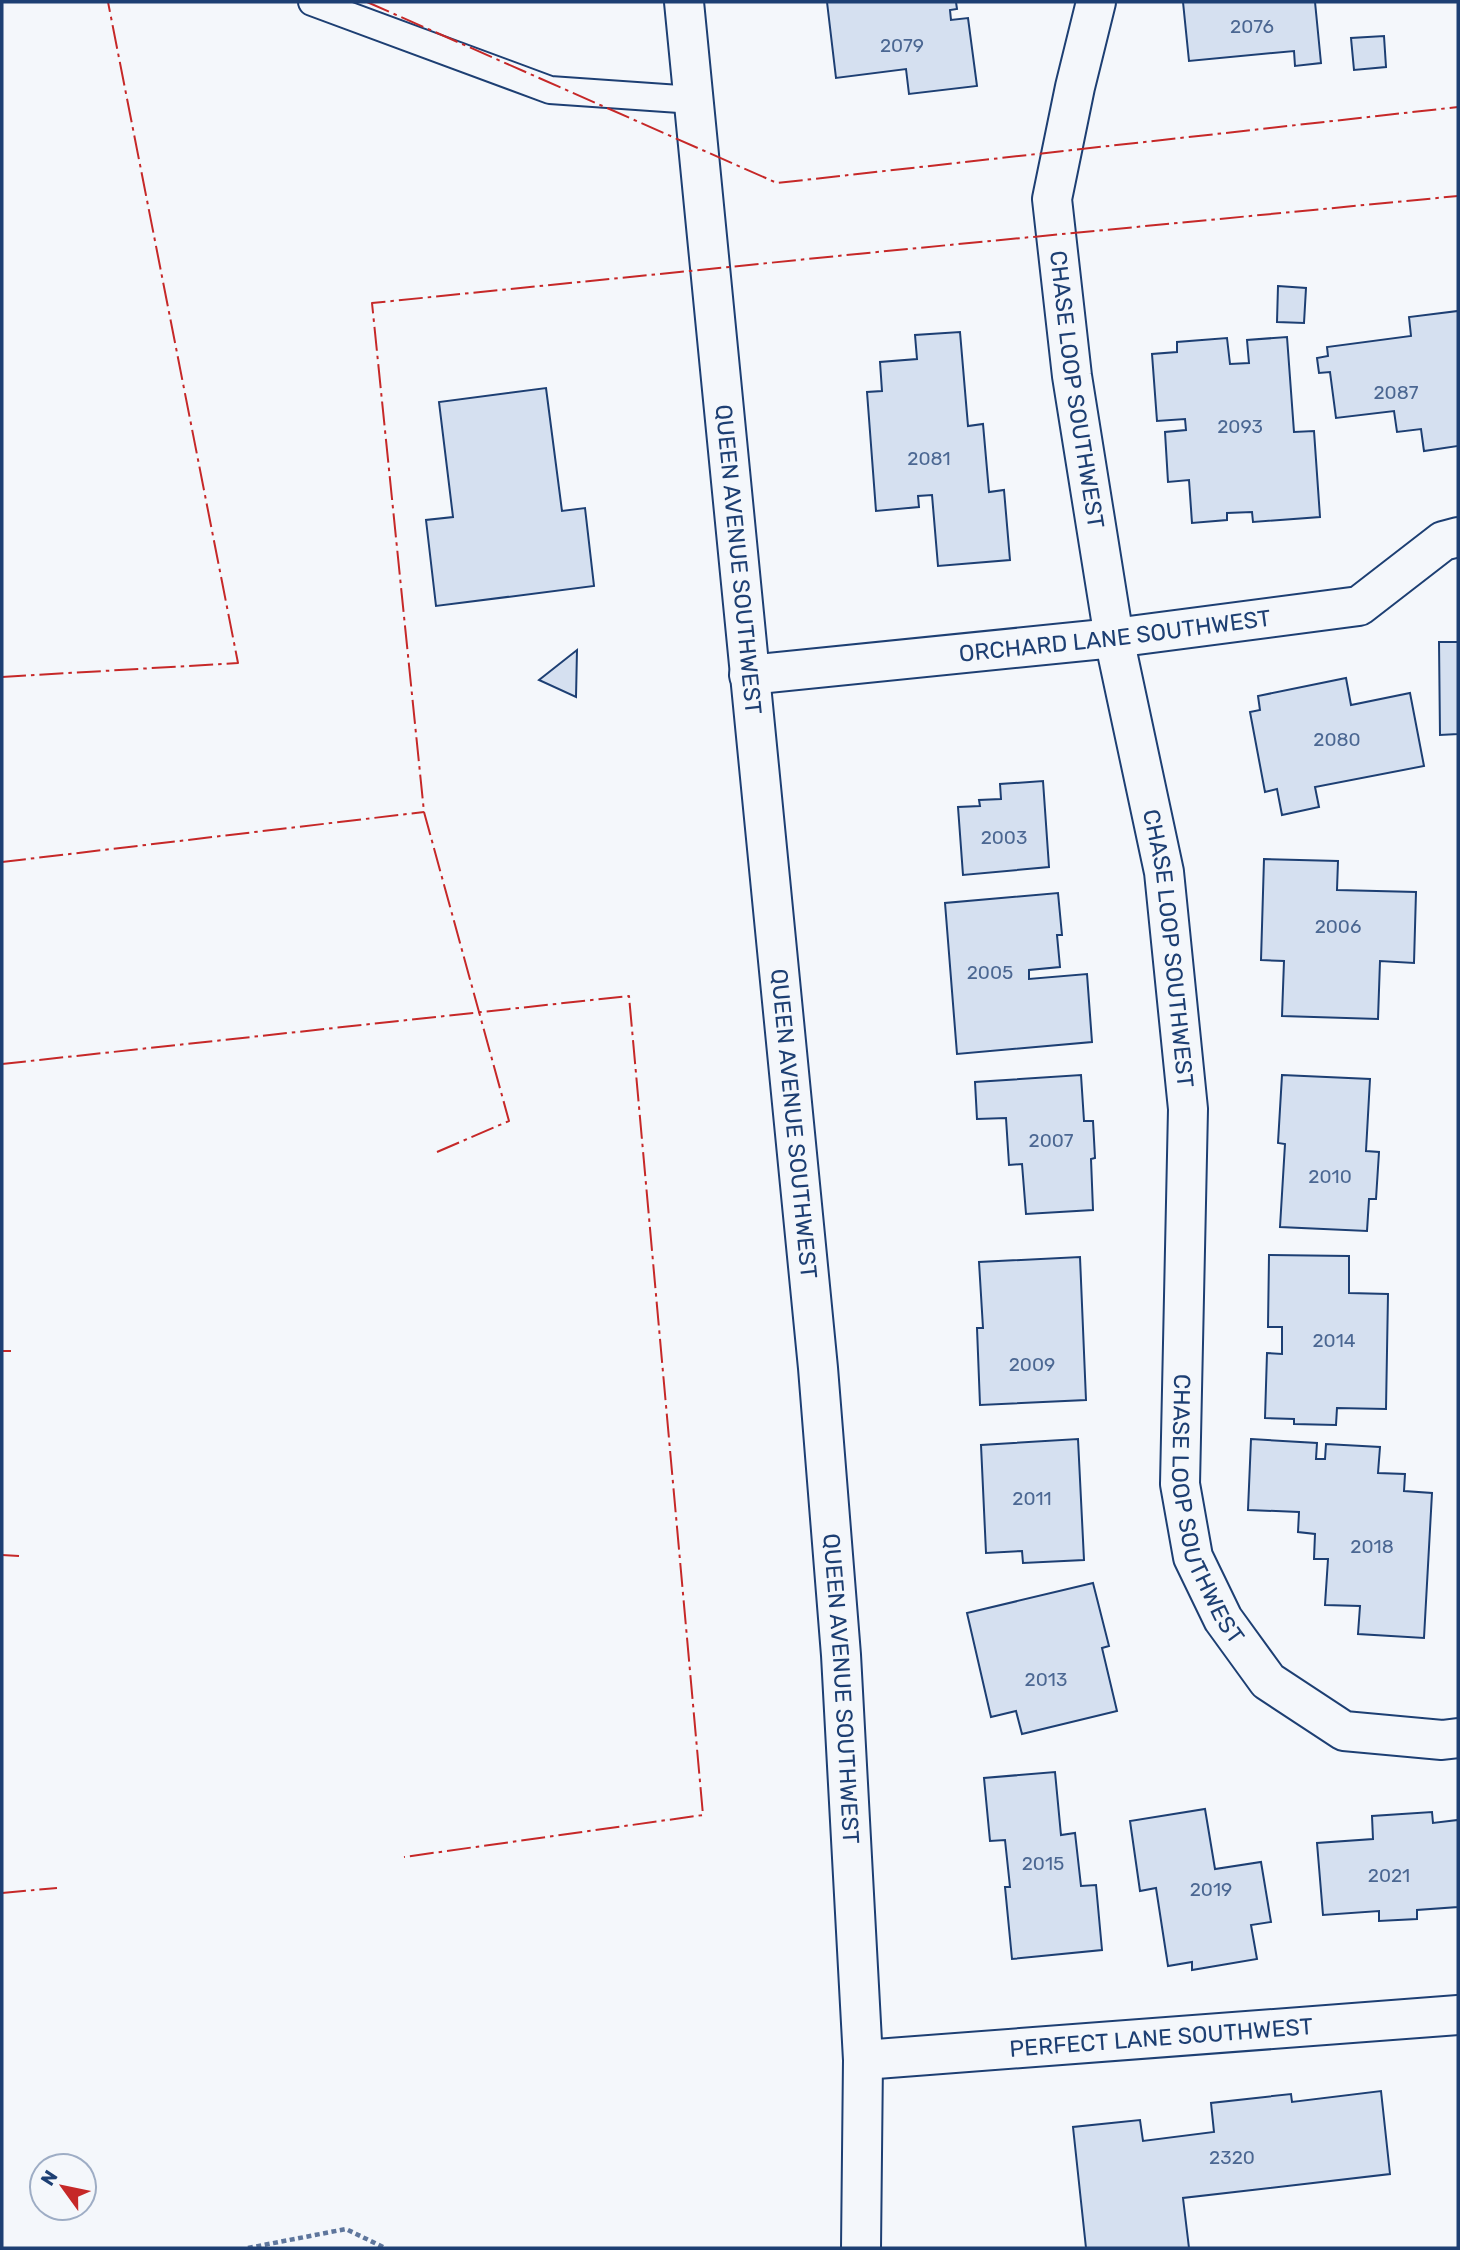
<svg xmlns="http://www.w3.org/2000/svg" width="1460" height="2250" viewBox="0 0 1460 2250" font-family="Rubik,sans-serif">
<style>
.building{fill:#d5e0f0;stroke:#1d3f73;stroke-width:2}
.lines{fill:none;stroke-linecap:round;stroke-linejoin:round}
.lane-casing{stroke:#1d3f73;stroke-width:30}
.street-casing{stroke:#1d3f73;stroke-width:42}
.secondary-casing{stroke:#1d3f73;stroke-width:42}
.path{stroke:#5e769c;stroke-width:4.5;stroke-dasharray:5 3.5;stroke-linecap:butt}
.lane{stroke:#f4f7fb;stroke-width:26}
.street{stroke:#f4f7fb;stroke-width:38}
.secondary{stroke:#f4f7fb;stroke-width:38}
.power{stroke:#c62828;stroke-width:2;stroke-dasharray:24 5 3.5 5;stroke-linecap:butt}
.labels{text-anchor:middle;stroke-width:5;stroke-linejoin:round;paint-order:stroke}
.number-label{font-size:19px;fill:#4b6792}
.street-label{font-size:23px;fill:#1d3f73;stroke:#f4f7fb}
</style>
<rect width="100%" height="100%" fill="#f4f7fb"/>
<g class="building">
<path d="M827 2H956L957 9 950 10 951 20 968 18 977 86 909 94 906 69 836 78Z"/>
<path d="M1183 2H1315L1321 63 1295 66 1294 51 1189 61Z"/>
<path d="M1384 36 1386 67 1354 70 1351 38Z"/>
<path d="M1278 286 1306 288 1304 323 1277 322Z"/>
<path d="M1458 311V446L1424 451 1421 429 1397 432 1394 411 1336 418 1330 372 1319 373 1317 358 1328 356 1327 347 1411 336 1409 317Z"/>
<path d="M960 332 968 426 983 424 989 492 1004 490 1010 560 938 566 932 495 918 496 919 507 876 511 867 392 882 391 880 362 917 359 915 335Z"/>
<path d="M1287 337 1294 432 1314 431 1320 517 1253 522 1252 512 1227 513V520L1192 523 1189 480 1168 482 1165 432 1186 430 1185 419 1157 421 1152 354 1177 352V342L1227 338 1230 364 1249 363 1247 340Z"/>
<path d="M546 388 562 511 585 508 594 586 436 606 426 520 453 517 439 402Z"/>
<path d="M1439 642H1458V734L1440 735Z"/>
<path d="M577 650 576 697 539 680Z"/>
<path d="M1346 678 1351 705 1410 693 1424 766 1315 787 1319 807 1282 815 1277 789 1265 792 1250 712 1260 710 1258 696Z"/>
<path d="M1043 781 1049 867 963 875 958 807 980 806 979 800 1001 799 1000 784Z"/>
<path d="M1264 859 1338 861 1337 890 1416 892 1414 963 1380 961 1378 1019 1282 1016 1284 961 1261 960Z"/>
<path d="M1058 893 1062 935H1057L1060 967 1029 970V979L1087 974 1092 1042 957 1054 945 903Z"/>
<path d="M1081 1075 1084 1121H1093L1095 1158 1091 1159 1093 1210 1026 1214 1022 1164 1009 1165 1006 1118 977 1119 975 1082Z"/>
<path d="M1282 1075 1370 1079 1366 1151 1379 1152 1376 1199H1369L1367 1231 1280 1227 1285 1144 1278 1143Z"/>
<path d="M1269 1255 1349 1256V1293L1388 1294 1386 1409 1337 1408 1336 1425 1294 1424V1419L1265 1418 1267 1353 1282 1354V1327H1268Z"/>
<path d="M1080 1257 1086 1400 980 1405 977 1328H983L979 1262Z"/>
<path d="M1078 1439 1084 1560 1023 1563 1022 1551 986 1553 981 1445Z"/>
<path d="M1251 1439 1317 1443 1316 1459H1325L1326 1444 1380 1447 1378 1473 1405 1474 1404 1491 1432 1493 1424 1638 1358 1634 1360 1606 1325 1605 1328 1559H1314L1315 1534 1298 1532 1299 1512 1248 1510Z"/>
<path d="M1093 1583 1109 1646 1102 1648 1117 1711 1022 1734 1016 1711 991 1717 967 1613Z"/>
<path d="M1055 1772 1061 1835 1075 1833 1081 1886 1096 1885 1102 1950 1012 1959 1005 1887H1010L1005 1840 990 1841 984 1778Z"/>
<path d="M1205 1809 1215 1869 1261 1862 1271 1922 1251 1925 1257 1959 1192 1970V1962L1168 1966 1156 1888 1140 1891 1130 1821Z"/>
<path d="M1432 1812 1433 1823 1458 1820V1907L1417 1910V1919L1379 1921V1911L1323 1915 1317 1843 1373 1839 1372 1816Z"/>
<path d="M1381 2091 1390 2174 1183 2198 1189 2248H1086L1073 2127 1140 2120 1143 2141 1214 2132 1211 2103 1291 2094 1292 2102Z"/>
</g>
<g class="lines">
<defs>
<path id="lane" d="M312 2 550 90 694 100"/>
<g id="street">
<path id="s1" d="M1096 2 1075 87 1052 199 1072 376 1114 638 1164 872 1188 1109 1180 1484 1193 1557 1223 1619 1268 1681 1344 1731 1442 1740 1458 1738"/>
<path id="s2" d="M749 675 1114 638 1359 606 1443 541 1458 537"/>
<path id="s3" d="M863 2060 1458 2015"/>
</g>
<g id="secondary">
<path id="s4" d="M684 2 818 1368 841 1655 863 2060 861 2248"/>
</g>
</defs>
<use href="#lane" class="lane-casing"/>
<use href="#street" class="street-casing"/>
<use href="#secondary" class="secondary-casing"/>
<path class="path" d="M248 2248 346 2229 385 2248"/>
<use href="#lane" class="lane"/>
<use href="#street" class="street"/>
<use href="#secondary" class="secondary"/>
<g class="power">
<path d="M367 2 777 183 1458 107"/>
<path d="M2 677 238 663 108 2"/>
<path d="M2 862 424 812"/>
<path d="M2 1064 629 996 703 1815 404 1857"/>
<path d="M437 1152 509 1121 424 812 372 303 897 250 1458 196"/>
<path d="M2 1351H11"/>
<path d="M2 1555 19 1556"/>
<path d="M2 1893 57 1888"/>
</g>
</g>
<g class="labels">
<g class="number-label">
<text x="1252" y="33">2076</text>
<text x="902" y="52">2079</text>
<text x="1396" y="399">2087</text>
<text x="1240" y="433">2093</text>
<text x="929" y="465">2081</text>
<text x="1337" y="746">2080</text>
<text x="1004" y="844">2003</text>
<text x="1338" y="933">2006</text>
<text x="990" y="979">2005</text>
<text x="1051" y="1147">2007</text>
<text x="1330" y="1183">2010</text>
<text x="1334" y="1347">2014</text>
<text x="1032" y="1371">2009</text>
<text x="1032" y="1505">2011</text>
<text x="1372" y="1553">2018</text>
<text x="1046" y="1686">2013</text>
<text x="1043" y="1870">2015</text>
<text x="1389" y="1882">2021</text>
<text x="1211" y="1896">2019</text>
<text x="1232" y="2164">2320</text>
</g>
<g class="street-label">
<text dy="8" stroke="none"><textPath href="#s1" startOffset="394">CHASE LOOP SOUTHWEST</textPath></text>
<text dy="8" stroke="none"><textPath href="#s4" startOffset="560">QUEEN AVENUE SOUTHWEST</textPath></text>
<text dy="8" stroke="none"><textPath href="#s2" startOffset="368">ORCHARD LANE SOUTHWEST</textPath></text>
<text dy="8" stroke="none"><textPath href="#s1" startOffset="961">CHASE LOOP SOUTHWEST</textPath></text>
<text dy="8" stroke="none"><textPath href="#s4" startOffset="1127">QUEEN AVENUE SOUTHWEST</textPath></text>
<text dy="8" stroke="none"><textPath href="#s1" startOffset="1528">CHASE LOOP SOUTHWEST</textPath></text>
<text dy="8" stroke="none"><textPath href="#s4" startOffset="1694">QUEEN AVENUE SOUTHWEST</textPath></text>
<text dy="8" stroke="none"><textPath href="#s3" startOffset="299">PERFECT LANE SOUTHWEST</textPath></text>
</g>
</g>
<rect width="1460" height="2250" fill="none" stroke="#1d3f73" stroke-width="7"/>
<g transform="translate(63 2187) rotate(303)"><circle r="33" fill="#f4f7fb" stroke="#9eadc5" stroke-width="2"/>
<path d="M0-5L12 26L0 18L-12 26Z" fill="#c62828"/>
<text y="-10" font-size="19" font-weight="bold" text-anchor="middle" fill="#1d3f73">N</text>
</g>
</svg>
